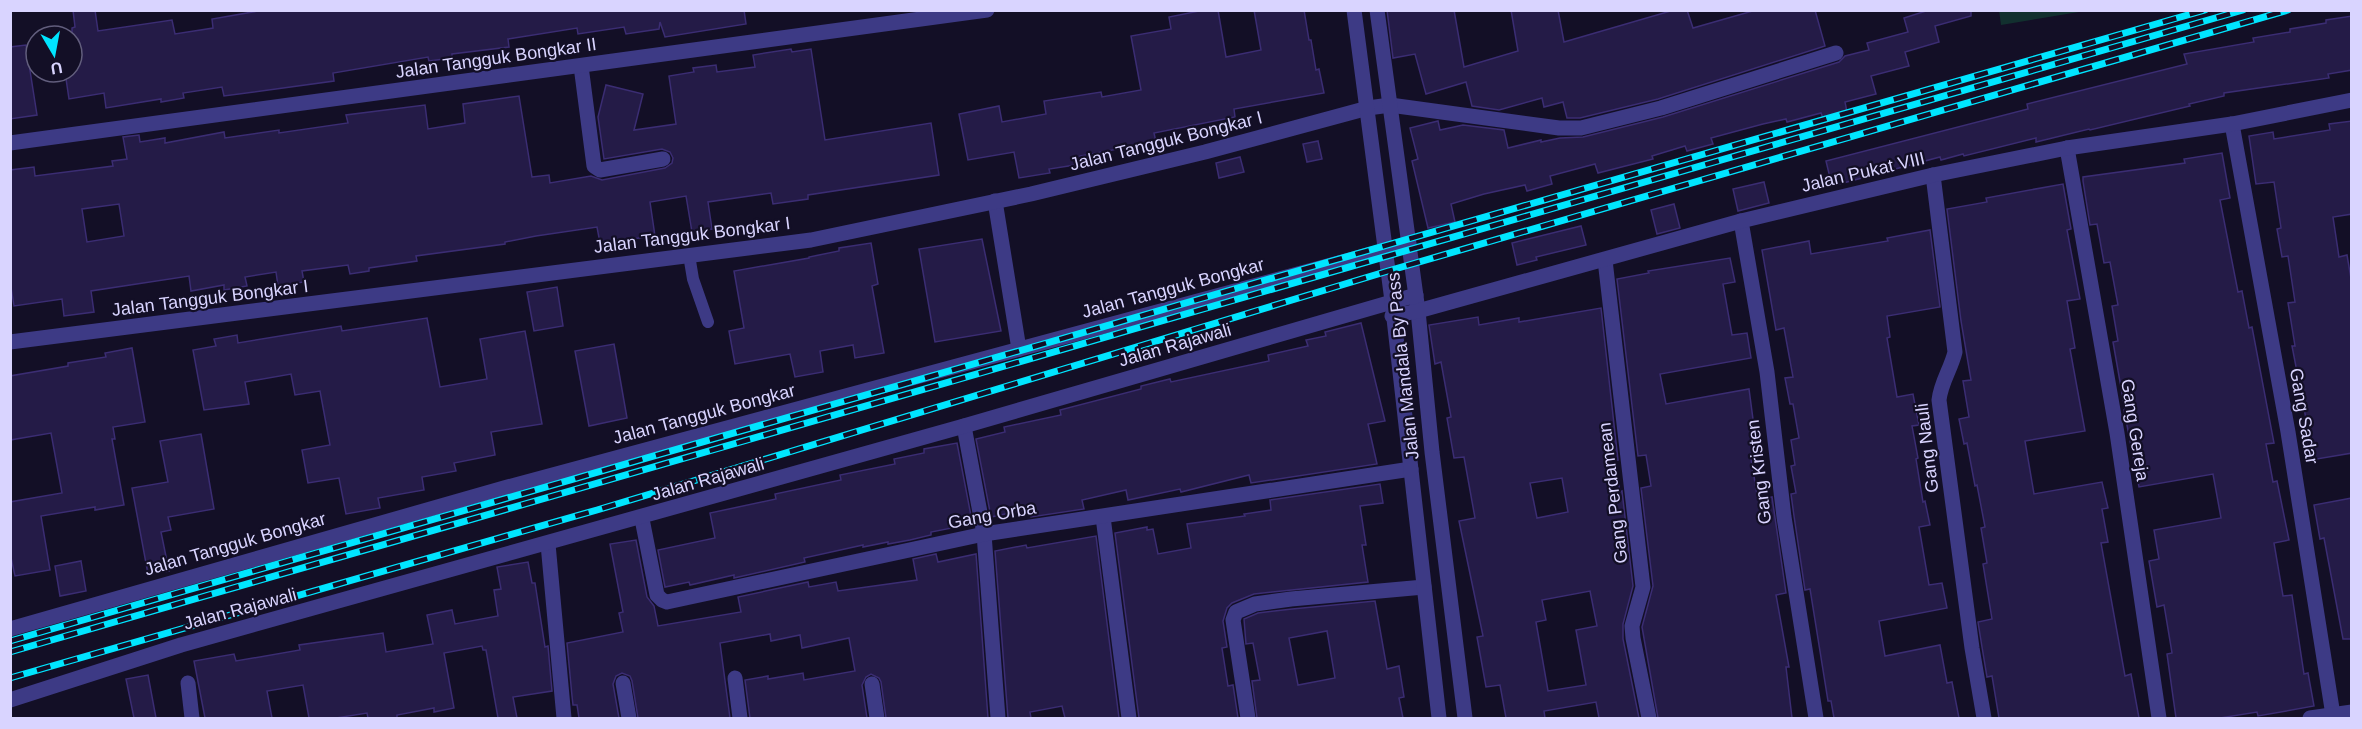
<svg xmlns="http://www.w3.org/2000/svg" width="2362" height="729" viewBox="0 0 2362 729" font-family="Helvetica,sans-serif">
<style>
.green{fill:#12302f}
.building{fill:#241b47;stroke:#3b2d73;stroke-width:1.5;fill-rule:evenodd}
.lines{fill:none;stroke-linecap:round;stroke-linejoin:round}
.service{stroke:#3d3a85;stroke-width:12}
.minor{stroke:#3d3a85;stroke-width:15}
.tertiary{stroke:#3d3a85;stroke-width:15}
.rail-casing{stroke:#00e5ff;stroke-width:7}
.rail{stroke:#130f26;stroke-width:4.5;stroke-dasharray:14;stroke-linecap:butt}
.labels{text-anchor:middle;stroke-width:4.5;stroke-linejoin:round;paint-order:stroke}
.street-label{font-size:18px;fill:#d9d4ff;stroke:#130f26}
</style>
<rect width="100%" height="100%" fill="#130f26"/>
<path class="green" d="M1999 10H2085V11L2001 25Z"/>
<g class="building">
<path d="M73 10H95L98 31 172 20 175 34 213 28 212 19 264 10H744L746 24 665 37 660 22 659 29 626 34 624 27 578 34 577 28 508 39 509 47 452 54V58L429 61 428 57 333 73 334 81 224 96 222 87 183 93 184 98 161 102V99L106 108 104 93 69 99 65 72H72V28L75 27Z"/>
<path d="M1204 10H1218L1226 57 1261 50 1254 10H1304L1309 40H1311L1316 70 1319 69 1324 93 1234 109 1235 117 1154 133 1156 142 1080 156 1081 164 1049 169 1050 173 1019 178 1014 152 968 160 959 114 999 106 1002 122 1046 114 1044 101 1101 92 1102 97 1141 90 1131 36 1171 29 1169 17Z"/>
<path d="M1387 10H1454L1464 67 1518 51 1511 10H1558L1564 42 1674 10H1687L1693 28 1756 10H1815L1825 46 1658 99 1580 118H1567L1563 102 1544 107 1542 98 1499 110 1472 106 1466 82 1426 94 1415 54 1393 58Z"/>
<path d="M1929 10H1971V16L1935 26 1939 42 1905 52 1909 66 1871 76 1876 94 1845 102 1847 112 1823 118 1821 113 1787 122 1786 119 1763 124 1711 138 1713 144 1687 151 1685 146 1652 156 1653 159 1598 173 1595 164 1550 176 1552 184 1527 191 1525 185 1484 194 1451 204 1455 222 1428 228 1412 161 1418 159 1410 128 1438 121 1440 130 1463 125 1504 130 1508 148 1541 140V142L1560 138 1583 137 1663 117 1839 62 1845 56 1869 50 1867 43 1908 32 1904 18Z"/>
<path d="M2352 16V70L2328 74 2329 78 2224 93V96L2189 104 2190 106 2090 130 2089 129 2036 142V138L1964 156 1963 154 1941 160 1940 157 1832 186 1826 161 2028 109 2027 104 2187 64 2184 54 2254 42 2253 38 2290 32V29L2326 23V20Z"/>
<path d="M26 45 37 115 10 119V47Z"/>
<path d="M791 49 792 52 811 49 825 140 931 123 939 175 808 195V199L773 204 771 193 708 202 712 229 692 232 686 196 650 202 655 236 600 243 597 227 536 236 505 242V244L416 256 417 261 369 268V271L350 274 348 265 302 271 304 282 278 286 276 272 245 277 247 286 224 290V285L191 291 189 276 91 291 94 312 64 316 62 299 14 306 10 281V170L34 167 35 176 113 166 112 161 127 159 123 137 139 135 140 142 165 138V143L224 132 225 138 279 130V133L348 123 346 115 425 105 428 129 465 123 463 104 519 96 532 177 549 175 550 183 591 176 602 180 665 168 672 163 673 158 670 152 662 149 604 159 598 117 606 85 643 94 634 130 676 124 669 76 694 72 693 68 716 65 717 72 755 67 753 55ZM119 204 124 236 87 242 82 209Z"/>
<path d="M2352 121V214L2333 217 2339 257 2347 255 2352 284V453L2311 460 2304 424H2307L2292 346H2295L2288 303 2295 302 2288 256 2282 257 2277 229 2281 228 2274 182 2256 184 2249 136 2273 132 2274 139 2330 130 2329 124Z"/>
<path d="M1318 141 1322 159 1307 162 1303 144Z"/>
<path d="M2222 153 2230 198 2220 200 2238 292 2242 291 2249 328 2252 327 2274 443 2266 444 2273 482 2277 481 2289 540 2274 543 2283 596 2292 595 2304 674 2308 673 2314 706 2258 716 2257 712 2220 718H2176L2167 654 2172 653 2164 605 2157 607 2149 561 2159 559 2154 530 2221 518 2213 474 2139 487 2124 410H2125L2113 342 2118 341 2112 306 2118 305 2110 262 2104 263 2097 224 2090 225 2083 181V177L2185 163 2184 159Z"/>
<path d="M1240 157 1244 172 1219 178 1216 163Z"/>
<path d="M1764 182 1769 203 1738 211 1733 189Z"/>
<path d="M2063 184 2071 229 2067 230 2080 299 2067 301 2075 348 2070 349 2085 431 2025 441 2034 494 2102 482 2108 508 2102 509 2108 542 2101 543 2125 676 2131 674 2139 718H1999L1992 676 1987 677 1982 647 1978 622 1992 619 1983 564 1987 563 1981 528 1985 527 1977 485 1975 486 1967 443 1964 444 1959 419 1969 417 1963 381 1971 380 1961 321 1947 209 1987 202 1986 198Z"/>
<path d="M1674 204 1680 228 1657 234 1651 210Z"/>
<path d="M1581 226 1586 245 1536 257 1537 260 1517 265 1512 243Z"/>
<path d="M1930 230 1940 307 1887 316 1890 337 1887 338 1897 397 1913 394 1919 425 1912 426 1918 458 1916 459 1923 502 1925 501 1930 525 1919 527 1929 585 1942 583 1947 608 1879 621 1885 656 1940 645 1947 683 1952 682 1959 718H1834L1831 701H1828L1810 589 1805 590 1794 516 1791 494 1796 493 1791 466 1795 465 1791 440 1799 438 1793 404H1790L1785 378 1793 377 1784 328 1776 330 1762 250 1809 241 1811 254 1888 241 1887 238Z"/>
<path d="M982 239 1001 331 935 342 919 249Z"/>
<path d="M871 243 878 284 872 286 884 353 855 358 853 345 820 351 823 372 795 377 790 354 735 364 729 331 744 328 734 271 809 258V257L839 251V248Z"/>
<path d="M1730 258 1735 282 1723 284 1732 335 1747 333 1751 358 1660 374 1666 404 1749 389 1758 457 1751 459 1758 500 1772 497 1786 593 1776 595 1789 667H1786L1792 718H1658L1642 627 1653 586 1641 488 1651 486 1646 455 1638 456 1617 279 1649 273 1648 271Z"/>
<path d="M557 287 563 326 534 331 527 292Z"/>
<path d="M1601 308 1618 460H1614L1620 492 1622 491 1633 586 1623 624V639L1639 718H1599L1596 702 1544 711 1545 718H1506L1500 685 1486 687 1477 637 1483 636 1459 521 1475 518 1464 457 1454 458 1447 418 1451 417 1441 362 1435 364 1429 325 1478 317 1479 325 1519 318V322ZM1562 478 1568 512 1537 518 1530 483ZM1590 591 1597 626 1576 630 1586 685 1548 691 1536 622 1546 620 1542 600Z"/>
<path d="M427 318 440 387 487 379 480 339 525 331 542 424 491 432 495 455 454 463 456 471 422 477 424 490 378 498 380 508 346 514 339 478 308 483 302 450 330 445 320 391 295 395 291 374 245 382 249 404 204 410 193 350 216 346 214 339 237 335 238 343 341 326 342 331Z"/>
<path d="M1361 323 1385 421 1368 424 1377 464 1251 483 1249 475 1181 492 1180 489 1128 500 1126 490 1082 500 1084 509 1031 517 1029 509 991 517 976 439 1005 432 1004 427 1061 415 1060 410 1141 389V386L1170 379 1171 382 1269 361 1268 355 1308 346 1306 340 1326 336 1325 332Z"/>
<path d="M614 344 627 418 589 426 575 351Z"/>
<path d="M132 348 145 422 113 427 115 439H112L124 505 95 510V507L41 516 50 570 15 576 10 553V502L62 493 51 433 10 440V376L68 366V363L106 357 105 353Z"/>
<path d="M201 434 214 509 168 517 171 530 161 532 169 571 148 574 132 488 168 482 160 441Z"/>
<path d="M957 443 972 521 966 522 967 525 931 532V535L910 540 888 544V542L863 547V545L804 558 805 562 734 578V575L690 585 689 582 665 587 658 550 715 538 710 513 776 499 775 494 841 480 840 475 895 464 894 459 924 453V449Z"/>
<path d="M1380 484 1383 503 1360 506 1366 545H1362L1368 582 1254 594 1232 603 1227 608 1223 621 1227 647 1222 648 1228 686 1233 685 1238 718H1139L1115 533 1147 527V530L1153 529 1158 554 1191 548 1187 524 1245 516 1244 514 1271 510 1270 500Z"/>
<path d="M2352 498V639H2343L2324 538 2320 539 2314 505Z"/>
<path d="M1096 536 1119 718H1065L1062 706 1030 712 1031 718H1008L995 551 1026 545 1027 548Z"/>
<path d="M636 540 647 597 654 606 658 626 741 612 738 597 808 582 809 587 836 582 838 591 917 580 913 559 936 554 938 562 976 554 988 718H886L881 682 879 678 871 674 866 677 862 685 867 718H750L745 680 768 676V679L803 673 804 680 855 671 849 638 802 648 800 635 771 641 770 634 720 643 730 718H638L632 681 630 676 622 673 616 676 613 684 619 718H579L577 705H573L572 696 567 643 623 632 619 613 623 612 610 544Z"/>
<path d="M81 561 86 591 60 596 55 566Z"/>
<path d="M528 562 532 583H535L545 647 548 646 552 691 513 697 517 718H498L486 650H483L482 646 444 653 454 708 434 712V708L397 715V718H368L367 713 336 718H309L303 685 267 691 272 718H205L194 661 234 654 236 661 300 650 299 645 383 633 386 652 433 644 427 615 452 610 455 624 498 616 494 590 501 589 497 567Z"/>
<path d="M1375 601 1387 669 1399 666 1404 697 1399 698 1403 718H1257L1252 681 1260 680 1253 643 1246 644 1244 619 1258 613 1292 609ZM1327 631 1335 678 1298 685 1289 638Z"/>
<path d="M148 675 156 718H134L126 679Z"/>
</g>
<g class="lines">
<path class="service" d="M689 255 693 279 708 322"/>
<g class="minor">
<path d="M581 66 594 166 600 170 663 159"/>
<path d="M2232 124 2288 432 2333 715"/>
<path d="M10 143 987 10"/>
<path d="M2067 148 2117 433 2159 718"/>
<path d="M1933 175 1955 352C1951 369 1941 382 1939 400L1972 648 1984 718"/>
<path d="M995 201 1019 349"/>
<path d="M1741 221 1767 372 1784 517 1816 718"/>
<path d="M1605 260 1643 587 1632 626 1633 638 1649 718"/>
<path d="M10 342 811 240 1031 194 1205 152 1368 108 1390 105 1559 128H1581L1661 108 1836 53"/>
<path d="M964 426 984 534 998 718"/>
<path d="M1103 517 1129 718"/>
<path d="M643 524 657 595 662 600 667 602 984 534 1411 469"/>
<path d="M548 544 564 718"/>
<path d="M10 629 504 488 1409 244"/>
<path d="M735 678 740 718"/>
<path d="M188 683 192 718"/>
<path d="M623 683 629 718"/>
<path d="M872 684 877 718"/>
<path d="M10 700 181 645 964 426 1416 295"/>
<path d="M1248 718 1233 620 1236 612 1255 604 1291 599 1424 587"/>
<path d="M2310 718 2352 712"/>
</g>
<g class="tertiary">
<path d="M1354 10 1392 301 1439 718"/>
<path d="M1377 10 1418 311 1432 452 1465 718"/>
<path d="M1392 316 1418 311 1741 221 1933 175 2067 148 2232 124 2352 100"/>
</g>
<defs>
<g id="rail">
<path d="M10 641 2205 10"/>
<path d="M10 652 2243 10"/>
<path d="M10 678 597 510 1388 271 2288 10"/>
</g>
</defs>
<use href="#rail" class="rail-casing"/>
<use href="#rail" class="rail"/>
</g>
<g class="labels">
<g class="street-label">
<text transform="translate(496 58) rotate(-8)" y="6">Jalan Tangguk Bongkar II</text>
<text transform="translate(1166 141) rotate(-14)" y="6">Jalan Tangguk Bongkar I</text>
<text transform="translate(1863 172) rotate(-13)" y="6">Jalan Pukat VIII</text>
<text transform="translate(692 235) rotate(-7)" y="6">Jalan Tangguk Bongkar I</text>
<text transform="translate(1173 288) rotate(-15)" y="6">Jalan Tangguk Bongkar</text>
<text transform="translate(210 298) rotate(-7)" y="6">Jalan Tangguk Bongkar I</text>
<text transform="translate(1175 345) rotate(-16)" y="6">Jalan Rajawali</text>
<text transform="translate(1403 366) rotate(-96)" y="6">Jalan Mandala By Pass</text>
<text transform="translate(704 414) rotate(-15)" y="6">Jalan Tangguk Bongkar</text>
<text transform="translate(2304 416) rotate(80)" y="6">Gang Sadar</text>
<text transform="translate(2135 430) rotate(81)" y="6">Gang Gereja</text>
<text transform="translate(1927 448) rotate(-97)" y="6">Gang Nauli</text>
<text transform="translate(1759 472) rotate(-97)" y="6">Gang Kristen</text>
<text transform="translate(708 479) rotate(-16)" y="6">Jalan Rajawali</text>
<text transform="translate(1613 493) rotate(-97)" y="6">Gang Perdamean</text>
<text transform="translate(992 515) rotate(-10)" y="6">Gang Orba</text>
<text transform="translate(235 544) rotate(-16)" y="6">Jalan Tangguk Bongkar</text>
<text transform="translate(240 609) rotate(-15)" y="6">Jalan Rajawali</text>
</g>
</g>
<rect width="2362" height="729" fill="none" stroke="#d9d4ff" stroke-width="24"/>
<g transform="translate(54 54) rotate(170)"><circle r="28" fill="#130f26" stroke="#625e7d" stroke-width="1.5"/>
<path d="M0-4.5L10 22L0 15L-10 22Z" fill="#00e5ff"/>
<text y="-9" font-size="16" font-weight="bold" text-anchor="middle" fill="#d9d4ff">U</text>
</g>
</svg>
